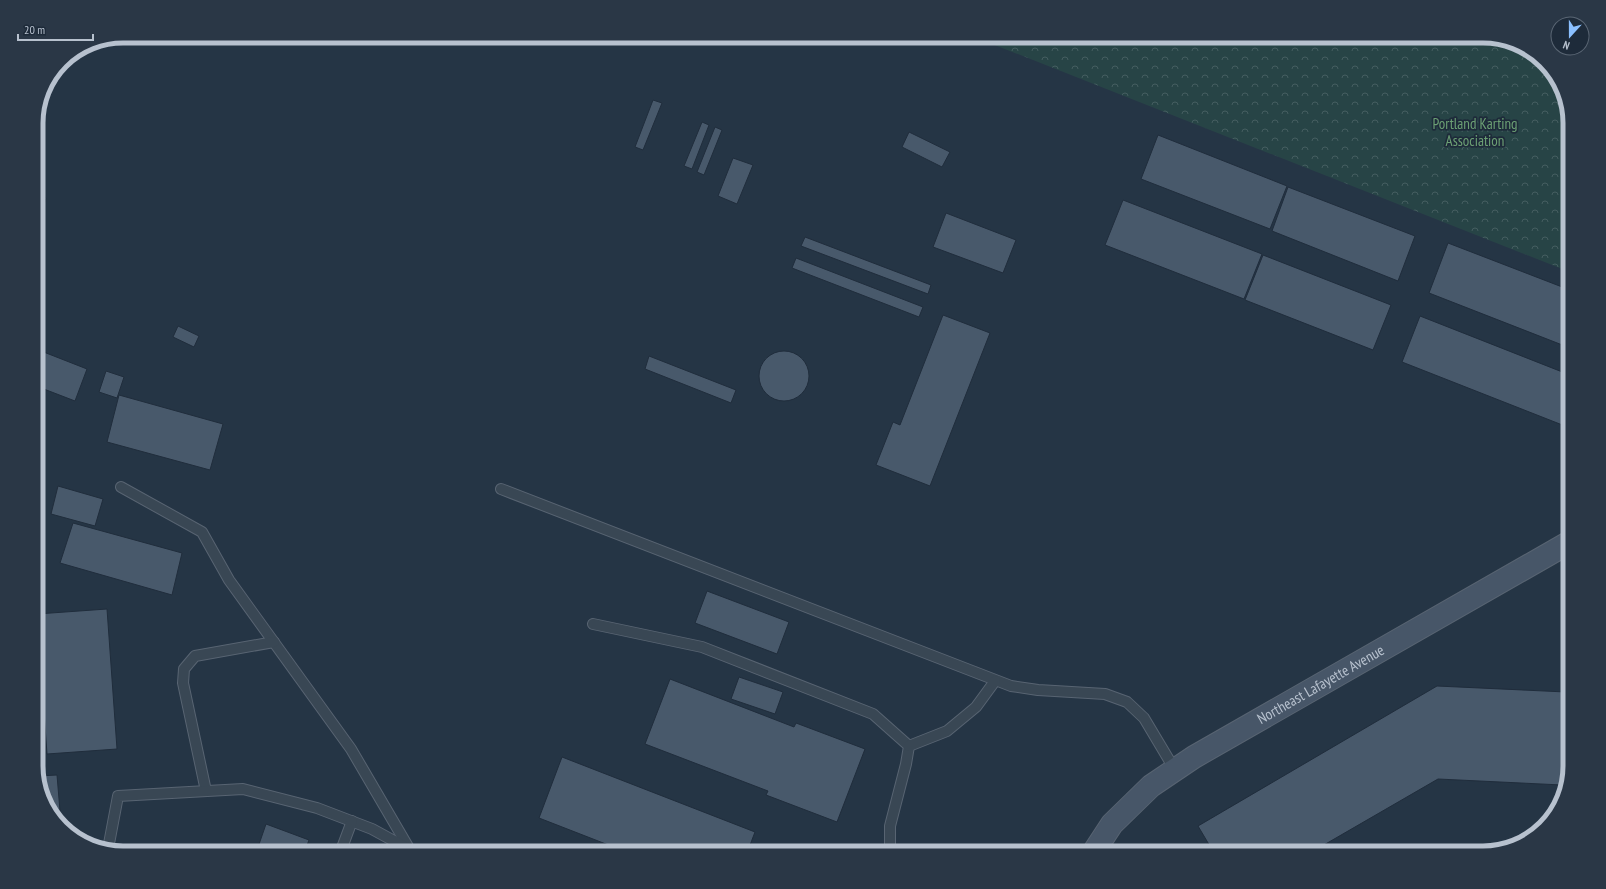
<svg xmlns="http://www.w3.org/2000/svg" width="1606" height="889" viewBox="0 0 1606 889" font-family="'PT Sans Narrow',sans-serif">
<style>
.forest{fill:url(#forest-crowns)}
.building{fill:#48596b;stroke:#202d3c}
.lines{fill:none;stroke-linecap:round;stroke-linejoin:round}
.service-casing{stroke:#586472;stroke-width:12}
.secondary-casing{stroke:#586472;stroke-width:24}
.service{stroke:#394754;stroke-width:10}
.secondary{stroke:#475668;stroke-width:22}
.labels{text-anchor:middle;stroke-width:3.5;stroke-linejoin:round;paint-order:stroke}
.park-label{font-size:15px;fill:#6ca074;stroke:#1e2b3a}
.street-label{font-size:15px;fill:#b7c1ce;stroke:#1e2b3a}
.rim{fill:none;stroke:#b7c1ce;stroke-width:5}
</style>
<defs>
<pattern id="forest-crowns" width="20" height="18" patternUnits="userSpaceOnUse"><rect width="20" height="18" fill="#274446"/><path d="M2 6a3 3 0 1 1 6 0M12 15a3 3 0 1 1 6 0" fill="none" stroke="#445d60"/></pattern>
</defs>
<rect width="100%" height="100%" fill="#253545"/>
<path class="forest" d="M972 36H1483L1526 48 1558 79 1570 118V272Z"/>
<g class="building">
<path d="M653 100 662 103 643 150 635 147Z"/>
<path d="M702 122 709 125 692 169 684 166Z"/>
<path d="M715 127 722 130 704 175 697 172Z"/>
<path d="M909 132 950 152 942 167 902 147Z"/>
<path d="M1158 135 1287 186 1270 229 1141 179Z"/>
<path d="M733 158 753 165 737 204 718 196Z"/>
<path d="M1288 187 1415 236 1398 281 1272 231Z"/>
<path d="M36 194 46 198 43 208 36 206Z"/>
<path d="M1123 200 1262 254 1244 299 1105 245Z"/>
<path d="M946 213 1016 240 1003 273 933 247Z"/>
<path d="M36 218 41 220 36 230Z"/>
<path d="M805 237 931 285 928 294 801 246Z"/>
<path d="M1448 243 1570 290V348L1429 293Z"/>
<path d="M1263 255 1391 305 1373 350 1245 300Z"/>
<path d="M796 258 923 307 919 317 792 268Z"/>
<path d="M943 315 990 333 930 486 876 465 893 422 900 425Z"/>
<path d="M1420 316 1570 375V428L1402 362Z"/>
<path d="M178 326 199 336 194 347 173 337Z"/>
<path d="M36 349 87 369 75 401 36 386Z"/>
<circle cx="784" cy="376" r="25"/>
<path d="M649 356 736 390 731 403 645 369Z"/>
<path d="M106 371 124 377 117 398 99 392Z"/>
<path d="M119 395 223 424 210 470 107 442Z"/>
<path d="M58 486 103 499 95 526 51 514Z"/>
<path d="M73 523 182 553 172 595 60 563Z"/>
<path d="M707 591 789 622 777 654 695 623Z"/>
<path d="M107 609 117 749 47 754 37 614Z"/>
<path d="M739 677 783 692 775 714 731 699Z"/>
<path d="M670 679 794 727 796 723 865 749 837 822 766 795 768 791 645 744Z"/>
<path d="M1437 686 1566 692 1562 785 1438 779 1310 853H1214L1198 826Z"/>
<path d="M562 757 755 832 747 853H629L539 818Z"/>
<path d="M57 775 61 823 51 814 38 776Z"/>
<path d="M266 824 309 840 304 853H256Z"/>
</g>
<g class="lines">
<defs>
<g id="service">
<path d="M121 487 202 532 229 580 351 749 410 850"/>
<path d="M501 489 1011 686 1038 690 1105 694 1127 702 1144 718 1175 770"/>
<path d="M593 624 702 647 873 714 909 746 906 764 890 826V853"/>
<path d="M909 746 947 731 976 707 995 681"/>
<path d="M206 791 183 683 184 669 195 656 274 642"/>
<path d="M108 849 118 796 243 789 317 808 372 829 416 853"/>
<path d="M340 853 352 821"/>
</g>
<g id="secondary">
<path id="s1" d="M1093 853 1112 824 1151 786 1194 757 1570 542"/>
</g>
</defs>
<use href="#service" class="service-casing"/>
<use href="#secondary" class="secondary-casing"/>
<use href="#service" class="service"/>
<use href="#secondary" class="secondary"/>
</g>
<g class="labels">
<g class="park-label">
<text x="1475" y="129">Portland Karting<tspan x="1475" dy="17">Association</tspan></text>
</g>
<g class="street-label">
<text dy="5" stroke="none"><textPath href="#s1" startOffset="287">Northeast Lafayette Avenue</textPath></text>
</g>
</g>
<path d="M0 0H1606V889H0ZM123 43H1483A80 80 0 0 1 1563 123V766A80 80 0 0 1 1483 846H123A80 80 0 0 1 43 766V123A80 80 0 0 1 123 43Z" fill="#2a3746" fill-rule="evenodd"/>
<path class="rim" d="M123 43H1483A80 80 0 0 1 1563 123V766A80 80 0 0 1 1483 846H123A80 80 0 0 1 43 766V123A80 80 0 0 1 123 43Z"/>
<g transform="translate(1570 36) rotate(201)"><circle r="19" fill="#1e2b3a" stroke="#5b6775"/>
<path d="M0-3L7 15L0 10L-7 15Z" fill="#8bc0ff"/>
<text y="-6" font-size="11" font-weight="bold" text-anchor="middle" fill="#b7c1ce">N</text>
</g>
<path d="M18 34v6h75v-6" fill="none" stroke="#b7c1ce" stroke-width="2"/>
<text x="24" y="34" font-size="12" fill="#b7c1ce" stroke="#1e2b3a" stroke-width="3" paint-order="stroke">20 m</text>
</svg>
